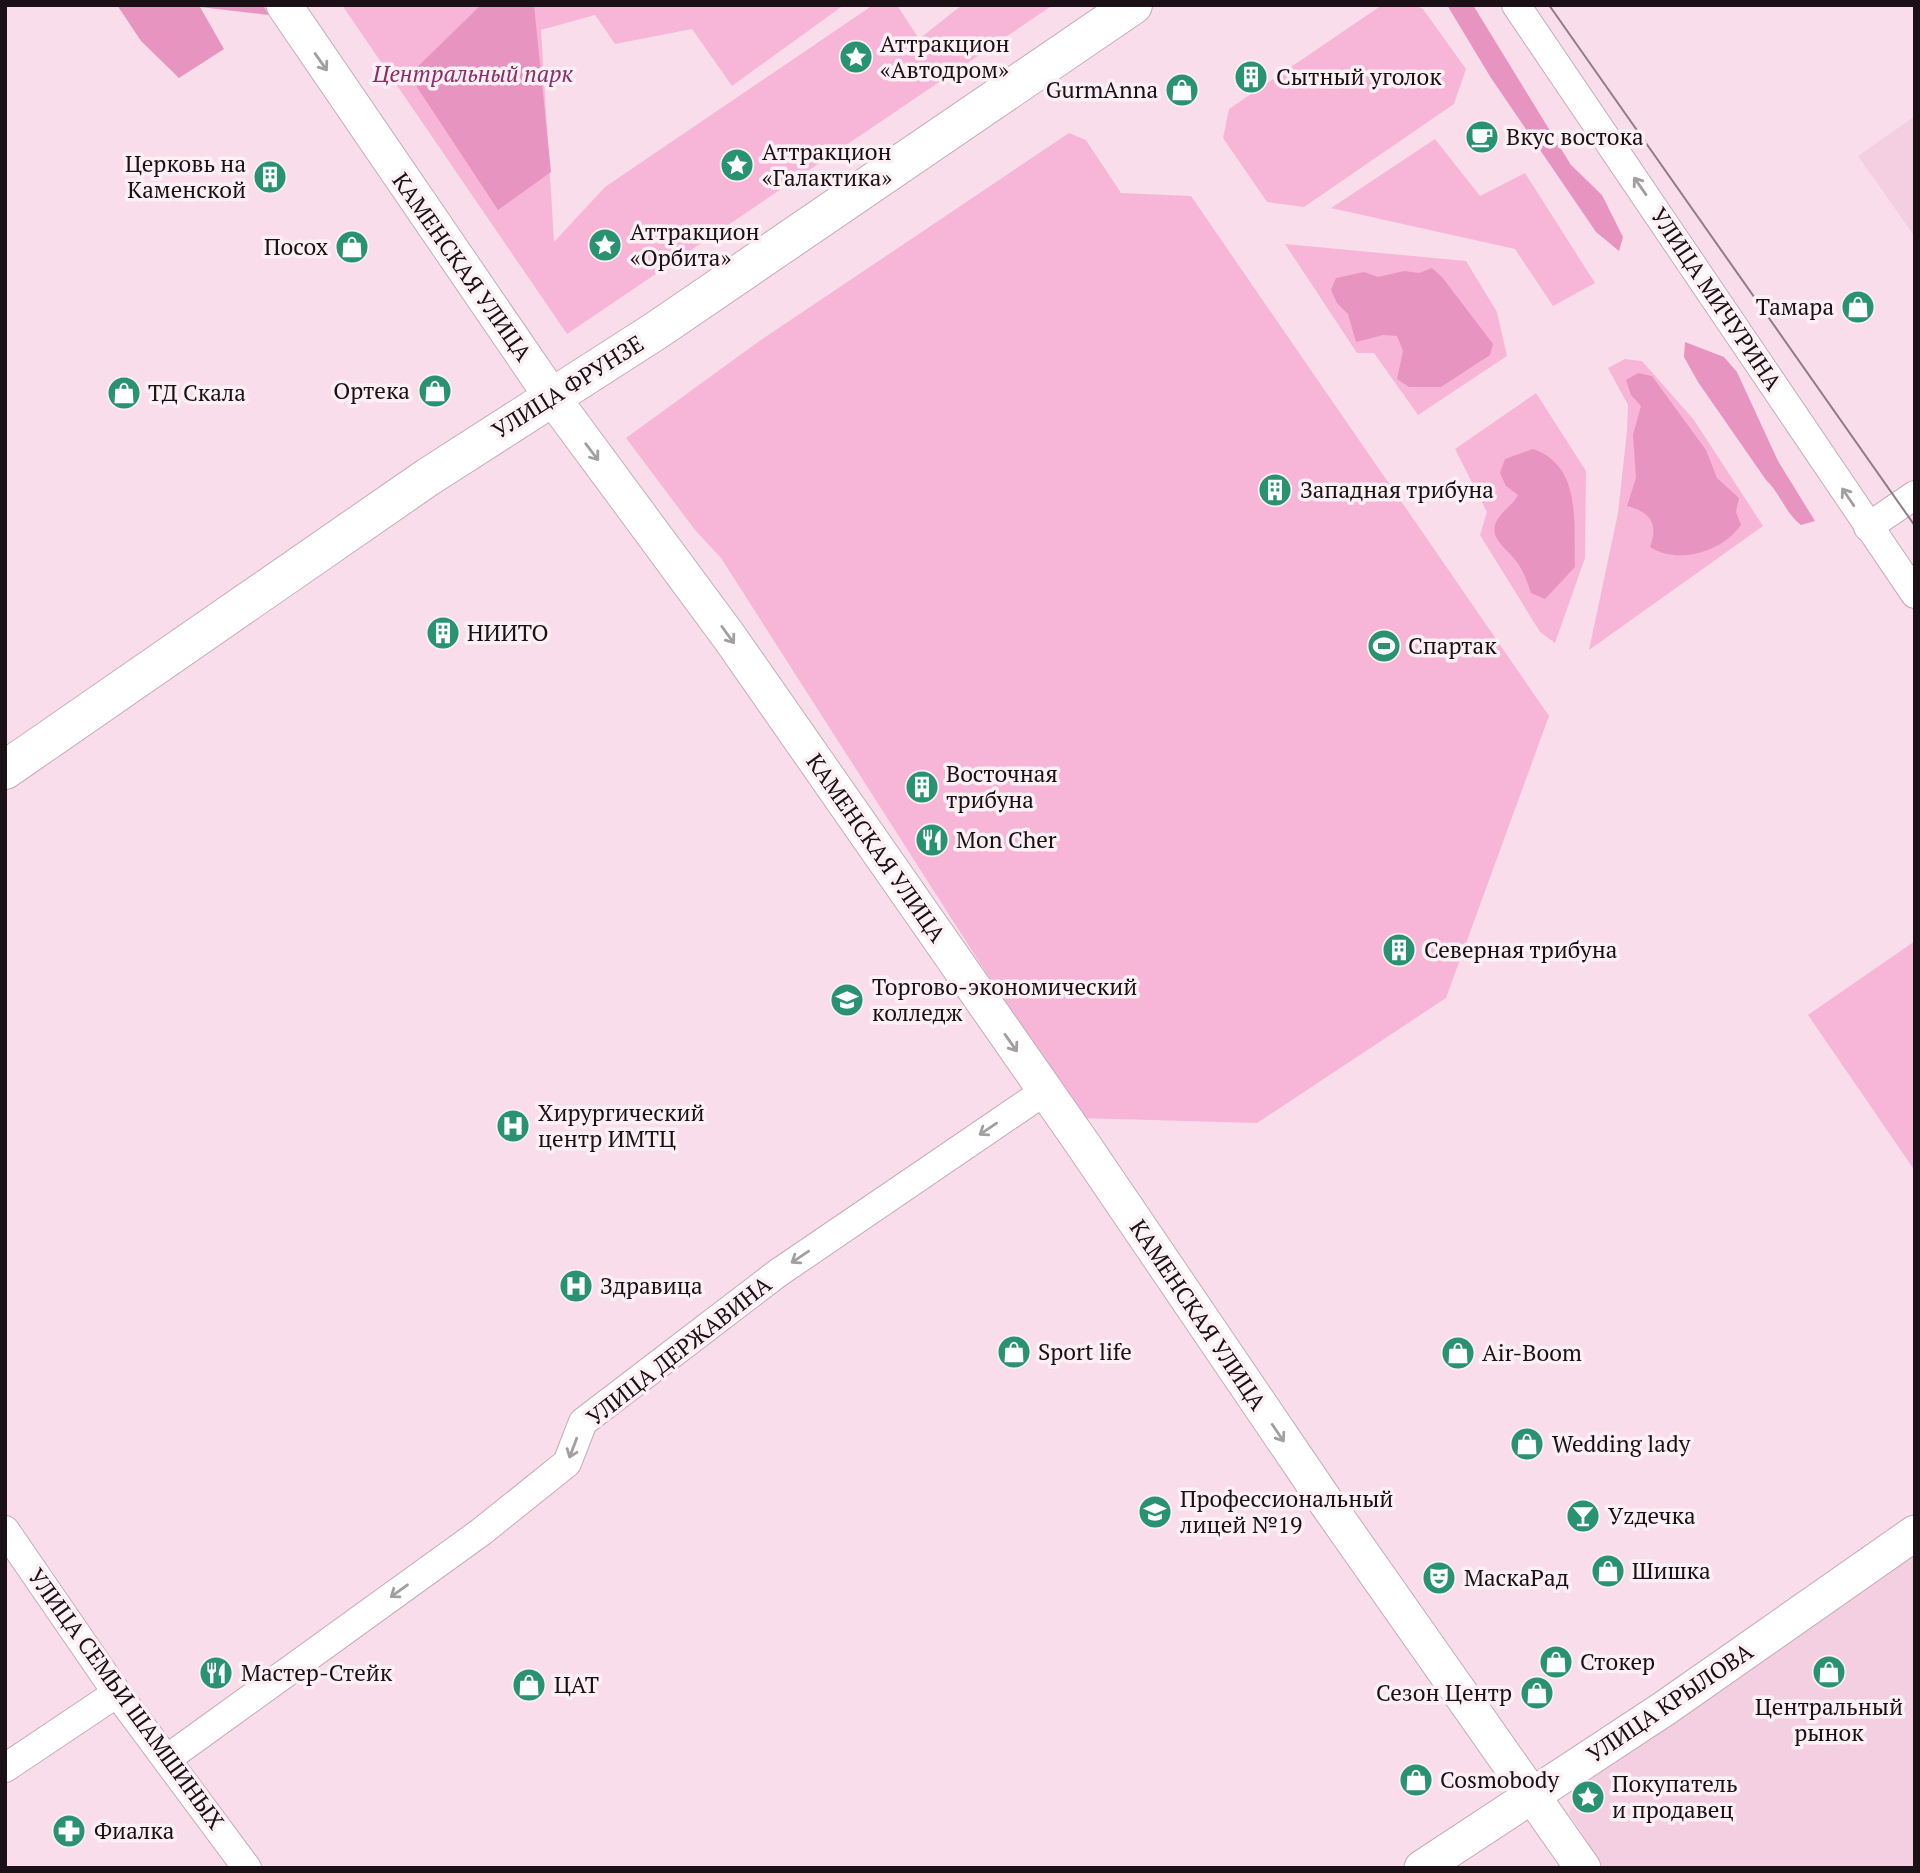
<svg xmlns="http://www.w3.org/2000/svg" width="1920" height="1873" viewBox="0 0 1920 1873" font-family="'PT Serif',serif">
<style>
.built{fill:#f4cfe1}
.green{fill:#f7b6d7}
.forest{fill:#e894c0}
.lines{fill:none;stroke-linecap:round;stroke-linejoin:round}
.minor-casing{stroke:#c7abb9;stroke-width:30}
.tertiary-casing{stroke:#c7abb9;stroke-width:37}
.secondary-casing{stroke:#c7abb9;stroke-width:40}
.minor{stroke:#fff;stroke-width:28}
.tertiary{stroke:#fff;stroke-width:35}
.secondary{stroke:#fff;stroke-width:38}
.tram{stroke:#907c86;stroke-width:2}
.oneway{stroke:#a39fa1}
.labels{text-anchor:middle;stroke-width:7;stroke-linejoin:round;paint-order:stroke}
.poi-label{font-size:23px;fill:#1a1015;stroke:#fcf0f5;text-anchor:start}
.park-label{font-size:23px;font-style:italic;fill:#8d2c66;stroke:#fcf0f5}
.street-label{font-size:23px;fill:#1a1015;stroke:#fcf0f5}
</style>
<rect width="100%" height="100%" fill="#faddeb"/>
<g class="built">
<path d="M1915 116V237L1858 156Z"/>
<path d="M1915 1553V1868H1604L1569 1813 1585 1782Z"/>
</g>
<g class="green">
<path d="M342 5H844L732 86 692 29 615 44 595 15 541 30 554 242 605 187 873 5H897L919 39 962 5H1053L567 334Z"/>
<path d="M1382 5H1415L1423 9 1466 69 1454 104 1304 207 1267 202 1223 138 1229 109Z"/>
<path d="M1069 133 1086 140 1121 193 1191 196 1549 716 1446 998 1257 1123 1079 1118 721 558 695 530 626 438 758 342Z"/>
<path d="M1435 139 1480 196 1525 173 1595 283 1553 306 1515 249 1331 208Z"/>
<path d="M1285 244 1466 261 1497 312 1507 356 1418 415 1374 353H1357Z"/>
<path d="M1625 359 1642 361 1694 420 1763 526 1589 650 1618 513 1627 431 1628 405 1608 368Z"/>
<path d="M1536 393 1586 471 1585 558 1555 643 1540 632 1480 535 1487 512 1455 449Z"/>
<path d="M1915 941V1171L1808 1015Z"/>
</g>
<g class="forest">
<path d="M117 5H263L269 15 200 7 224 49 179 78 141 41Z"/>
<path d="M481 5H534L551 172 498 210 409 75Z"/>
<path d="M1447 5H1473L1571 165 1602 195 1623 237 1619 251 1596 232 1491 78Z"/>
<path d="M1432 268 1442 277 1493 344 1490 355 1441 387H1409L1397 379 1403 351 1397 336 1383 335 1356 342 1348 314 1337 303 1331 290 1336 278 1364 272 1378 277 1404 271 1419 273Z"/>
<path d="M1685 342 1724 357 1737 372 1778 461 1815 521 1801 525C1785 513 1781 494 1766 480L1698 382 1684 357Z"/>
<path d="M1638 373 1652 376 1706 450 1717 478 1739 498 1736 512 1741 525C1722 552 1678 565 1650 547 1659 523 1650 512 1627 506L1636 478 1633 435 1641 406 1631 395 1626 380Z"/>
<path d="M1533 449C1583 466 1573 525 1575 567L1545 599 1531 593C1528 584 1525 575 1520 567 1512 550 1482 538 1500 516 1506 508 1513 504 1518 495L1506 486 1500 473 1505 459Z"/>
</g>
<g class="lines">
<defs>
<g id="minor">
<path d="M1516 5 1915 594"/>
<path d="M1868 527 1915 495"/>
<path d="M5 1530 117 1693 247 1868"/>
<path d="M168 1758 481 1532 567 1463 583 1422 778 1273 1045 1091"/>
<path d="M5 1768 117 1693"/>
</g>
<g id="tertiary">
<path d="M284 5 552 397 730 638 1082 1143 1328 1505 1583 1868"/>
<path d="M1422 1868 1665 1708 1915 1533"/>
</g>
<path id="secondary" d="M5 770 428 477 657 330 1133 5"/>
</defs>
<use href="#minor" class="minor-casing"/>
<use href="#tertiary" class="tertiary-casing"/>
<use href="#secondary" class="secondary-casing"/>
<use href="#minor" class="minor"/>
<use href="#tertiary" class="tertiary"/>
<use href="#secondary" class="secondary"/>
<path class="tram" d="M1549 5 1915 526"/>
</g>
<defs><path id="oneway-shaft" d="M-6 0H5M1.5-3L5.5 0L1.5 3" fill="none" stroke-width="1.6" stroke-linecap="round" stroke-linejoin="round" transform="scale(1.75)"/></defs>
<g class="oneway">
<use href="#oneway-shaft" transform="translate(321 62) rotate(55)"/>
<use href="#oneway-shaft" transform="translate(1640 186) rotate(-125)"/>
<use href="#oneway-shaft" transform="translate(592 452) rotate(53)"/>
<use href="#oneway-shaft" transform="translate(1848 497) rotate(-124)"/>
<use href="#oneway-shaft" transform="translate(728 635) rotate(54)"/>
<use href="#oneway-shaft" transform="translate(1011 1043) rotate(55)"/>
<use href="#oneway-shaft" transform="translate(988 1129) rotate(146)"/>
<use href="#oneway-shaft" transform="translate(800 1257) rotate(146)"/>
<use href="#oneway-shaft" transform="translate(1278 1433) rotate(56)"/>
<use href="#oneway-shaft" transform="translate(573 1448) rotate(111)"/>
<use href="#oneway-shaft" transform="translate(399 1591) rotate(144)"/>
</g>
<defs>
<symbol id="sight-disc" viewBox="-11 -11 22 22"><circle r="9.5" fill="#289271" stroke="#fcf0f5"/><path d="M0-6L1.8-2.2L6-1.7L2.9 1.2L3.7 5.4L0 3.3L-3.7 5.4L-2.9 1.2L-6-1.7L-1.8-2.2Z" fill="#fff"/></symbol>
<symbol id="building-disc" viewBox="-11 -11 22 22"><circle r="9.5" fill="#289271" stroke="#fcf0f5"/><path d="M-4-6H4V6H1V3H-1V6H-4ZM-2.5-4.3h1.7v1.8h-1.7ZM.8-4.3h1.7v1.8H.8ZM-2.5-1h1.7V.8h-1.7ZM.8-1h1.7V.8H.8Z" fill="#fff"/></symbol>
<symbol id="shop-disc" viewBox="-11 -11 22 22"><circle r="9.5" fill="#289271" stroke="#fcf0f5"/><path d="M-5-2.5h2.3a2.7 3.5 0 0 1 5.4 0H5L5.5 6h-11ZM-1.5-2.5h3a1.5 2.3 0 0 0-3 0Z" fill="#fff"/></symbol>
<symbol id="cafe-disc" viewBox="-11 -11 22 22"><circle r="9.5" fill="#289271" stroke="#fcf0f5"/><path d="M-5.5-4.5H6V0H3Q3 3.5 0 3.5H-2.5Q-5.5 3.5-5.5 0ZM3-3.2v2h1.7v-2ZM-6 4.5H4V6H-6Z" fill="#fff"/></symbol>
<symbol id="stadium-disc" viewBox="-11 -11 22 22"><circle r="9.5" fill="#289271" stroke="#fcf0f5"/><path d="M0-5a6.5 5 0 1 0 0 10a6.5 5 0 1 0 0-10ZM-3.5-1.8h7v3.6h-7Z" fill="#fff"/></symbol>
<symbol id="restaurant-disc" viewBox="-11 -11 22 22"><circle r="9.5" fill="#289271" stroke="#fcf0f5"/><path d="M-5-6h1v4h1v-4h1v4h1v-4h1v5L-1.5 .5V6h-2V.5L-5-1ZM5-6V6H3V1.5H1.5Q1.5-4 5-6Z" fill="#fff"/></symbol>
<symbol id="university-disc" viewBox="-11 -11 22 22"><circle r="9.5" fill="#289271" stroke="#fcf0f5"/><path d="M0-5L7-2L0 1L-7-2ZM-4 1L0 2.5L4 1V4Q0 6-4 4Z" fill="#fff"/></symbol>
<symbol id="hospital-disc" viewBox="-11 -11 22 22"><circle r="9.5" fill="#289271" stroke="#fcf0f5"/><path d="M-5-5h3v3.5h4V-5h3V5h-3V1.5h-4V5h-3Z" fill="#fff"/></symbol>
<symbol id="school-disc" viewBox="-11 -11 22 22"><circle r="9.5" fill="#289271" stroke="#fcf0f5"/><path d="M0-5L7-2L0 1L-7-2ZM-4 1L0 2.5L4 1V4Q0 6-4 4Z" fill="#fff"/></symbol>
<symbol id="bar-disc" viewBox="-11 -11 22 22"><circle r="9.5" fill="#289271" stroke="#fcf0f5"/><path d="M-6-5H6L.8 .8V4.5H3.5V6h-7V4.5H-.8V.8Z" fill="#fff"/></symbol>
<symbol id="theatre-disc" viewBox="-11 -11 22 22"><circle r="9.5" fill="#289271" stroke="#fcf0f5"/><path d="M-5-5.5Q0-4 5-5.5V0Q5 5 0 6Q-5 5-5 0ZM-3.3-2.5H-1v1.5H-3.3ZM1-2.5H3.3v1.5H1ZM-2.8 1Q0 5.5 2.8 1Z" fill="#fff"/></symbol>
<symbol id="pharmacy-disc" viewBox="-11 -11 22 22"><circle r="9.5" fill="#289271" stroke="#fcf0f5"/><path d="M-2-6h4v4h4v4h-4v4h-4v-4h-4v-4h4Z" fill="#fff"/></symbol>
</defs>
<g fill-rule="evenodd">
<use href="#sight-disc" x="837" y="38" width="38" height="38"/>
<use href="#building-disc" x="1232" y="58" width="38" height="38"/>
<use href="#shop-disc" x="1163" y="71" width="38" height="38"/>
<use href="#cafe-disc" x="1463" y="118" width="38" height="38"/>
<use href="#sight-disc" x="718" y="146" width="38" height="38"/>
<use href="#building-disc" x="251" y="158" width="38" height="38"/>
<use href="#sight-disc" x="586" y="226" width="38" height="38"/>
<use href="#shop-disc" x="333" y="228" width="38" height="38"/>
<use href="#shop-disc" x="1839" y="288" width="38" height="38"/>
<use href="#shop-disc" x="416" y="372" width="38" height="38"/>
<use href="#shop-disc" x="105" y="374" width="38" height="38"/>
<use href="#building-disc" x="1256" y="471" width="38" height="38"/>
<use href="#building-disc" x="424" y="614" width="38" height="38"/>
<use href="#stadium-disc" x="1365" y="627" width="38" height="38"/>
<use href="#building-disc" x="903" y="768" width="38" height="38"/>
<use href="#restaurant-disc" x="913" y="821" width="38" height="38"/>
<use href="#building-disc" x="1380" y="931" width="38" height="38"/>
<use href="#university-disc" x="828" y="981" width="38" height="38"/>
<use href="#hospital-disc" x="494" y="1107" width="38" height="38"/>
<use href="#hospital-disc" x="557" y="1267" width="38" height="38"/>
<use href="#shop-disc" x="995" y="1333" width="38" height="38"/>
<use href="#shop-disc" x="1439" y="1334" width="38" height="38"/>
<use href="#shop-disc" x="1508" y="1425" width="38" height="38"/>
<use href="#school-disc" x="1136" y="1493" width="38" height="38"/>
<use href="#bar-disc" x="1564" y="1497" width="38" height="38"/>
<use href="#shop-disc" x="1589" y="1552" width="38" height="38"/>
<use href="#theatre-disc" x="1420" y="1559" width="38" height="38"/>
<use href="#shop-disc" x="1537" y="1643" width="38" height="38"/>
<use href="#shop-disc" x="1810" y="1653" width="38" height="38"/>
<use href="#restaurant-disc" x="197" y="1654" width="38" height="38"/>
<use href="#shop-disc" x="510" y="1666" width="38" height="38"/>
<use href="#shop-disc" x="1518" y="1674" width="38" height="38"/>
<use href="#shop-disc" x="1397" y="1761" width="38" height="38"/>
<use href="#sight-disc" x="1569" y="1778" width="38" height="38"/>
<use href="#pharmacy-disc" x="50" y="1812" width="38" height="38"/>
</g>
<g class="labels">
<g class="poi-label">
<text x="880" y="52">Аттракцион<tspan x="880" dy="26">«Автодром»</tspan></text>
<text x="1276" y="85">Сытный уголок</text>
<text x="1158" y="98" text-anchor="end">GurmAnna</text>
<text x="1506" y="145">Вкус востока</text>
<text x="762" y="160">Аттракцион<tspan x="762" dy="26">«Галактика»</tspan></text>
<text x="246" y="172" text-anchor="end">Церковь на<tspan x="246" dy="26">Каменской</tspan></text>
<text x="630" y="240">Аттракцион<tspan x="630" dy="26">«Орбита»</tspan></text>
<text x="328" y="255" text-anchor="end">Посох</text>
<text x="1834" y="315" text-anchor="end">Тамара</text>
<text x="410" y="399" text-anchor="end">Ортека</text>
<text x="148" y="401">ТД Скала</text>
<text x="1300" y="498">Западная трибуна</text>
<text x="467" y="641">НИИТО</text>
<text x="1408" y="654">Спартак</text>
<text x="946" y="782">Восточная<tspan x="946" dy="26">трибуна</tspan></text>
<text x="956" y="848">Mon Cher</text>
<text x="1424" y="958">Северная трибуна</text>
<text x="872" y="995">Торгово-экономический<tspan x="872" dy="26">колледж</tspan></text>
<text x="538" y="1121">Хирургический<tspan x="538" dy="26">центр ИМТЦ</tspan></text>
<text x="600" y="1294">Здравица</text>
<text x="1038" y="1360">Sport life</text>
<text x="1482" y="1361">Air-Boom</text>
<text x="1552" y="1452">Wedding lady</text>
<text x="1180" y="1507">Профессиональный<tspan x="1180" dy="26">лицей №19</tspan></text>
<text x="1608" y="1524">Уzдечка</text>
<text x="1632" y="1579">Шишка</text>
<text x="1464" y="1586">МаскаРад</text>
<text x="1580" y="1670">Стокер</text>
<text x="241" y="1681">Мастер-Стейк</text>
<text x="554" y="1693">ЦАТ</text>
<text x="1512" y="1701" text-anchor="end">Сезон Центр</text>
<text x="1829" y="1715" text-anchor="middle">Центральный<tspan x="1829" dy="26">рынок</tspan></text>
<text x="1440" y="1788">Cosmobody</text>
<text x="1612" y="1792">Покупатель<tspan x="1612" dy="26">и продавец</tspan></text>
<text x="94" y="1839">Фиалка</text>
</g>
<g class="park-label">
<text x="473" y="82">Центральный парк</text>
</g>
<g class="street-label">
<text transform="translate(462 267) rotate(55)" y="8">КАМЕНСКАЯ УЛИЦА</text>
<text transform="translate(1716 299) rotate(56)" y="8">УЛИЦА МИЧУРИНА</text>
<text transform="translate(568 387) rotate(-32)" y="8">УЛИЦА ФРУНЗЕ</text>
<text transform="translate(876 848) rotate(55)" y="8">КАМЕНСКАЯ УЛИЦА</text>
<text transform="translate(1198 1315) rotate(56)" y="8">КАМЕНСКАЯ УЛИЦА</text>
<text transform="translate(679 1351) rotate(-38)" y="8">УЛИЦА ДЕРЖАВИНА</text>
<text transform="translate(126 1699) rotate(54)" y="8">УЛИЦА СЕМЬИ ШАМШИНЫХ</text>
<text transform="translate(1670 1703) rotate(-34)" y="8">УЛИЦА КРЫЛОВА</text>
</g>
</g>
<rect width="1920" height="1873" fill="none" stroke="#1a1015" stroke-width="14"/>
</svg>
